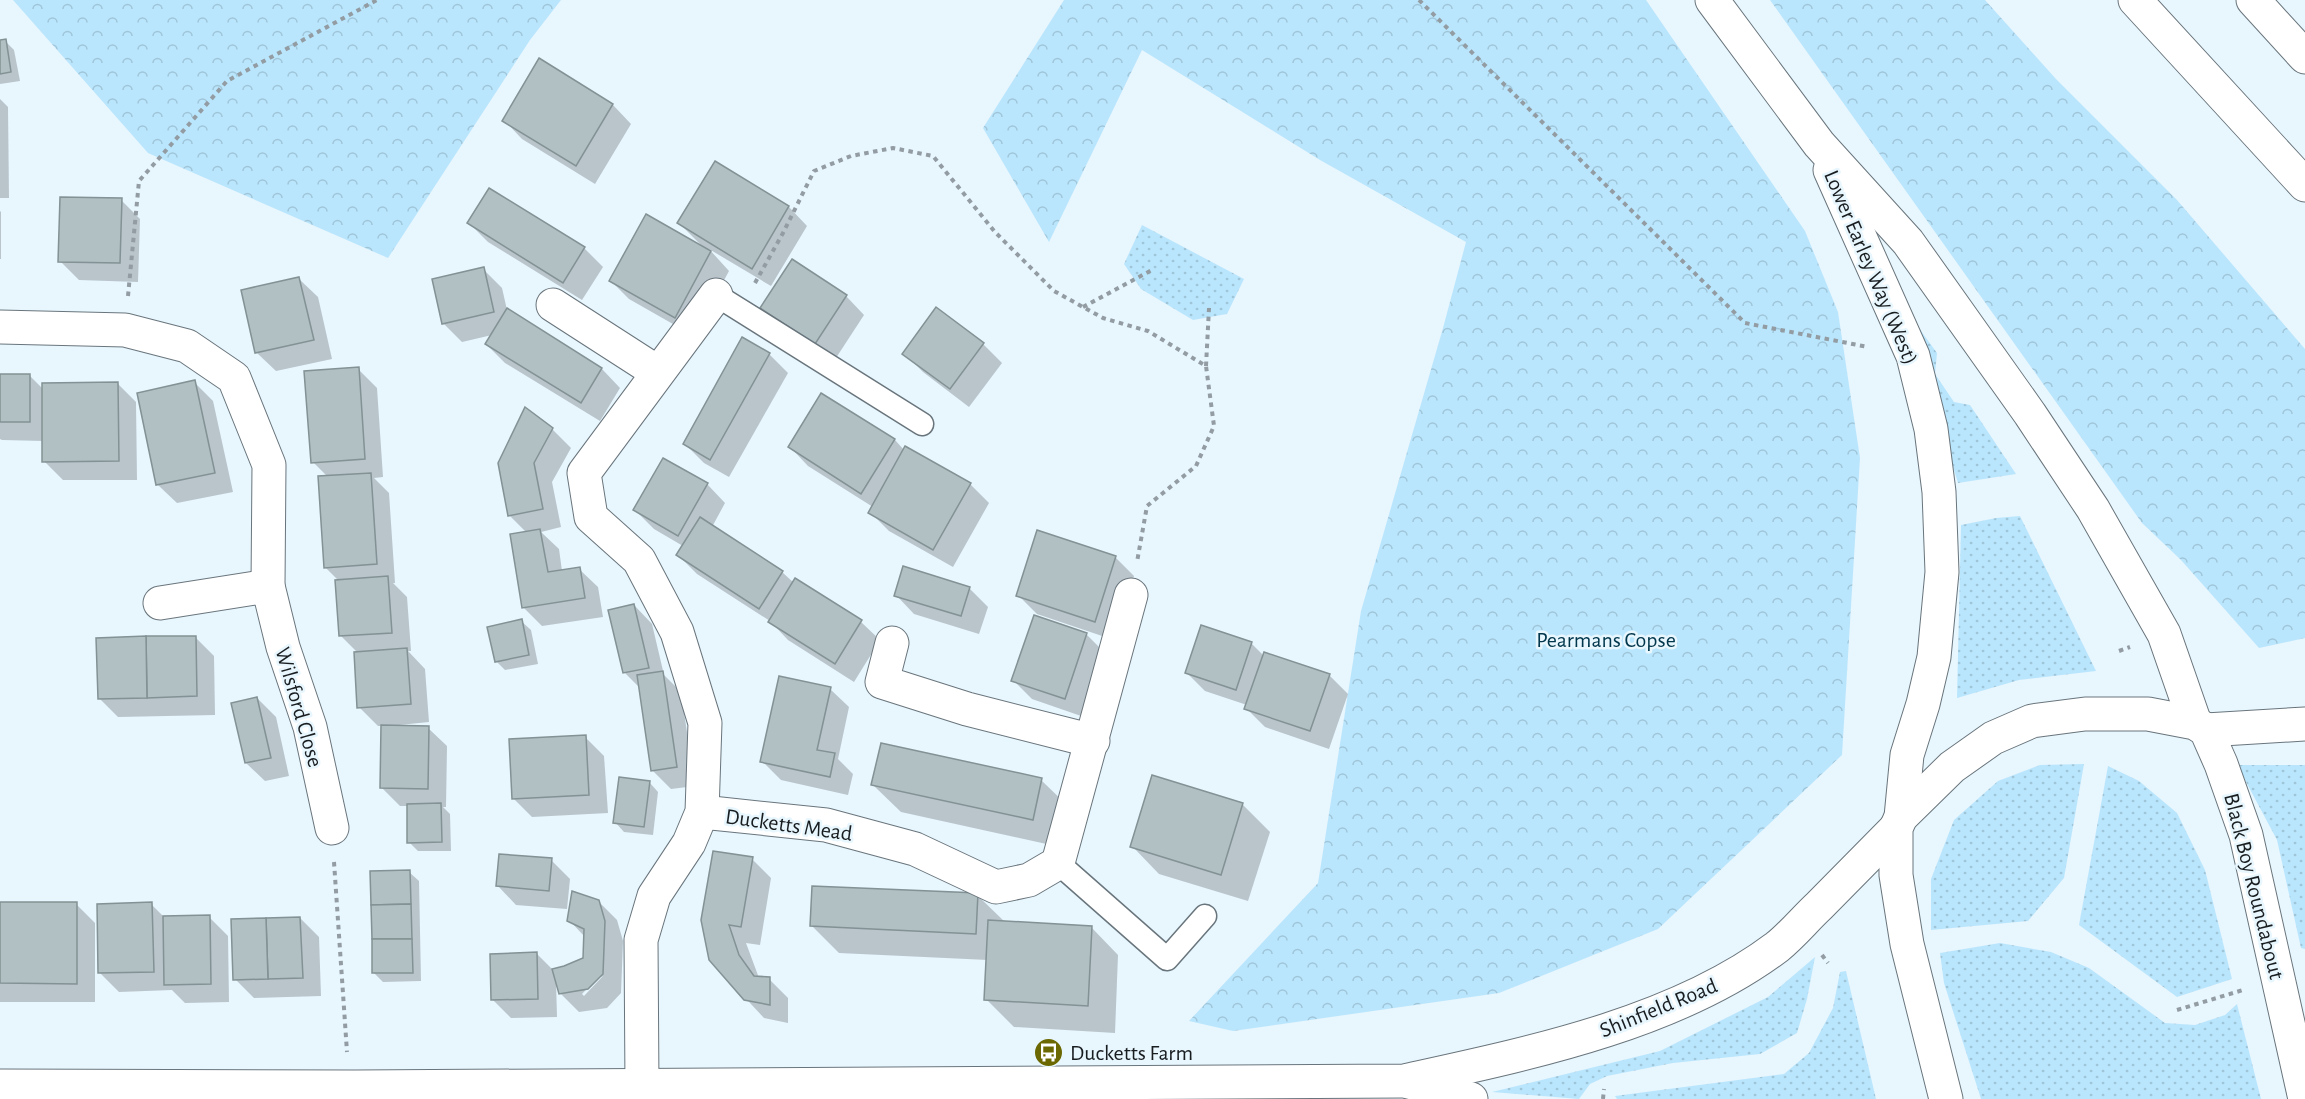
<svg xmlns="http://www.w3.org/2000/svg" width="2305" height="1099" viewBox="0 0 2305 1099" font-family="'Alegreya Sans',sans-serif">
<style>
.green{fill:url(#green-dots)}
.forest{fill:url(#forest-crowns)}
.shadow{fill:#0003;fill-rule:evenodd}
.building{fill:#b0c0c3;stroke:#839294;stroke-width:1.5}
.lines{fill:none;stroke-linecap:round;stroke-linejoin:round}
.service-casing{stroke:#69757c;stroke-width:25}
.minor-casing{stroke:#69757c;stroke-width:35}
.secondary-casing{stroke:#69757c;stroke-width:35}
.primary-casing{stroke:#69757c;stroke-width:35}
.motorway-casing{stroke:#69757c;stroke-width:35}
.path{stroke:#929ca2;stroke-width:4;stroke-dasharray:4.5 4.5;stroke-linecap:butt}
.service{stroke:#fff;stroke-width:22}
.minor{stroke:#fff;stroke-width:33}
.secondary{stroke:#fff;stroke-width:33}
.primary{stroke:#fff;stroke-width:33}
.motorway{stroke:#fff;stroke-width:33}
.labels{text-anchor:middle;stroke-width:5;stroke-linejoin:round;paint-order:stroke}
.street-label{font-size:22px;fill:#181d20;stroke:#e8f6fe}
.park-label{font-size:22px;fill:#01374c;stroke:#e8f6fe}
.poi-label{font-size:22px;fill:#181d20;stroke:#e8f6fe;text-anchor:start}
</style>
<defs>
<pattern id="green-dots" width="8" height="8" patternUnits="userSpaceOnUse" patternTransform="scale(1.5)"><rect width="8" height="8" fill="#bae6fd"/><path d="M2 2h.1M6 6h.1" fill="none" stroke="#9fc5d9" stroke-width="1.8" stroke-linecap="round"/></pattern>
<pattern id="forest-crowns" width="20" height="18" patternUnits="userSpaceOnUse" patternTransform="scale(1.5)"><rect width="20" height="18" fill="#bae6fd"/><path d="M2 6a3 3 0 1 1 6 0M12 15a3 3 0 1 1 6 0" fill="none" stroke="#9fc5d9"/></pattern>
</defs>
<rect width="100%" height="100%" fill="#e8f6fe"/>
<g class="green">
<path d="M1142 225 1244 279 1227 314 1193 320 1141 289 1124 264Z"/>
<path d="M1913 320 1937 353 1935 374 1954 402 1970 405 2016 474 1958 483 1923 368Z"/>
<path d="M2020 516 2096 671 2019 680 1957 698 1961 525 1996 518Z"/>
<path d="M2084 764 2064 878 2028 921 1931 930V879L1954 820 1998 781 2040 765Z"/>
<path d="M2237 765H2305V949L2301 948 2277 840Z"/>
<path d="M2108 766 2139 781 2177 813 2205 870 2232 979 2177 997 2079 925Z"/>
<path d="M2000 943 2051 952 2089 968 2165 1023 2195 1025 2225 1015 2237 1004 2261 1099H1981L1944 983 1940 953Z"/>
<path d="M1815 957 1807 999 1797 1033 1760 1054 1673 1063 1607 1076 1590 1084 1579 1099 1492 1092 1660 1051 1768 997Z"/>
<path d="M1846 971 1876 1099H1617L1615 1096 1784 1074 1809 1053 1833 1008 1840 972Z"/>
</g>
<g class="forest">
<path d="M13 0H561L530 40 388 258 148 153Z"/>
<path d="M1064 0H1646L1805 231 1838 312 1860 458 1842 755 1658 929 1499 993 1233 1031 1189 1021 1318 883 1361 611 1443 328 1466 242 1320 160 1142 50 1049 242 983 128Z"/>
<path d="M1770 0H1985L2056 79 2177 200 2305 349V638L2259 648 2181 560 2142 523Z"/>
</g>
<g class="shadow">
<path d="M5 41 14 50 20 81 0 84V42Z"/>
<path d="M539 61 613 105 631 124 595 184 522 139 504 120Z"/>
<path d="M0 99 8 107 9 198H0Z"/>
<path d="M715 163 789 207 807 226 771 286 709 249 729 271 694 336 629 299 610 280 702 246 679 223Z"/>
<path d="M121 200 140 219 138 282 79 280 60 261Z"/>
<path d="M0 211 1 212V259H0Z"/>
<path d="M469 223 584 248 603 267 582 300 488 242Z"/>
<path d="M483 269 502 288 507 310 602 369 620 388 600 421 505 363 486 344 492 335 462 342 443 323Z"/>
<path d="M299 279 318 297 332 359 276 371 257 353Z"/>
<path d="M846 296 864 315 834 361 781 327 762 308Z"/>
<path d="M937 309 983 344 1002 363 969 407 923 372 904 353Z"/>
<path d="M769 354 788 373 729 477 704 463 685 444Z"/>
<path d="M358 369 377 388 383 477 374 478 389 493 395 583H393L407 597 411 651H408L425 669 429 722 399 725V727L428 728 447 746 446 807H443L450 814 451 851H418L409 842 408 806H400L381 787 382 726H378L359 707 358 653 340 635 339 581 325 567 328 477 313 462Z"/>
<path d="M0 375H29L43 389 117 383 136 402 137 480H63L44 461V441L2 440 0 439Z"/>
<path d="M194 382 213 401 233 492 177 503 158 485Z"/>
<path d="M822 395 895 440 904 450 970 484 989 503 953 567 889 531 870 512 873 507 808 466 790 447Z"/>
<path d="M552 429 571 448 552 482 561 527 541 532 559 549 562 571 579 569 598 587 603 617 542 626 523 607 526 532 509 515 499 463Z"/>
<path d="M707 484 725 503 712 527 782 572 794 583 795 580 861 622 880 640 854 682 788 640 770 621 697 574 678 555 683 546 654 529 635 510Z"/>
<path d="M1115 557 1134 576 1114 640 1037 614 1018 595Z"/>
<path d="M969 588 988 607 979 634 914 614 896 595Z"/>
<path d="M634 605 652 624 664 675 681 692 695 786 671 789 653 771 640 688 625 673Z"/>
<path d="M1035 617 1087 635 1106 654 1084 717 1032 699 1013 680Z"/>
<path d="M521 621 531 630 538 664 505 670 496 661Z"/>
<path d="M195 637 214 656 215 715 118 717 99 698Z"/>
<path d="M1251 643 1264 656 1329 675 1348 694 1329 749 1265 727 1246 708 1247 705 1205 691 1186 672Z"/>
<path d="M830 689 849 707 838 759 853 774 848 795 781 780 762 761Z"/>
<path d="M257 698 276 717 289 776 265 781 246 763Z"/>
<path d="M585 737 604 756 608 813 532 817 513 798Z"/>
<path d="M1041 780 1069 807 1060 847 901 812 873 785Z"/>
<path d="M649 782 658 792 653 835 624 832 615 822Z"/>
<path d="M1242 804 1270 832 1248 901 1159 874 1132 846Z"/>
<path d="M752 859 771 878 760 945 746 943 759 978 769 979 788 998V1023L764 1018 710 960Z"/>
<path d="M551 860 570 879 567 909 516 905 498 886Z"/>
<path d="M409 872 419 881 421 981 383 982 374 973Z"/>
<path d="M977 895 1006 923 1091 927 1118 955 1115 1033 1014 1027 986 999 988 960 839 953 811 925Z"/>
<path d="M598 901 617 920 623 941 621 993 607 1008 579 1012 560 993 556 982 557 1017 511 1018 492 999 537 954 553 970 584 959 585 937 569 920ZM603 976 584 996 582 994 596 979Z"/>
<path d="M0 903 76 904 95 923V1002H0Z"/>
<path d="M151 904 165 918 209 917 228 936 229 1002 185 1003 172 990 119 992 100 973Z"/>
<path d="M300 918 319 937 321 996 254 998 235 979Z"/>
</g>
<g class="building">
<path d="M6 39 11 72 0 74V40Z"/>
<path d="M539 58 613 104 576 166 502 121Z"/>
<path d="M715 161 789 206 752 269 677 223Z"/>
<path d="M489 188 585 247 563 283 467 223Z"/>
<path d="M60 197 122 198 120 263 58 262Z"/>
<path d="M646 214 711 251 675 318 609 281Z"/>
<path d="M792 259 847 295 815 344 760 308Z"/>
<path d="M484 267 494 312 442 324 432 279Z"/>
<path d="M299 277 314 340 255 353 241 290Z"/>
<path d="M936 307 984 343 950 389 902 354Z"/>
<path d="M507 308 602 368 581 403 485 344Z"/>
<path d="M742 337 770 353 710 460 683 444Z"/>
<path d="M359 367 365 459 311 463 304 371Z"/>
<rect x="0" y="374" width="30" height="48"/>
<path d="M195 380 215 473 156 485 137 393Z"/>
<path d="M118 382 119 461 42 462V383Z"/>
<path d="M821 393 895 439 861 494 788 447Z"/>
<path d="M525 407 553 428 534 463 543 509 508 516 498 463Z"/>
<path d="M905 446 971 483 933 550 868 513Z"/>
<path d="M663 458 708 483 678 536 633 510Z"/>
<path d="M371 473 377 564 324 568 318 476Z"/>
<path d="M700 517 783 571 759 609 676 555Z"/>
<path d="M540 529 548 572 580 567 585 598 522 608 510 534Z"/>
<path d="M1037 530 1116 556 1095 622 1016 596Z"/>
<path d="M903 566 970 587 961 616 894 596Z"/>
<path d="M388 576 392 633 339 636 335 580Z"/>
<path d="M795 578 862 620 835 664 768 622Z"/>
<path d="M634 604 649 668 623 673 608 610Z"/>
<path d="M1034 615 1087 633 1065 699 1011 681Z"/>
<path d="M522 619 529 655 495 662 487 627Z"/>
<path d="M1201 625 1252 642 1236 690 1185 673Z"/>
<path d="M146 636H196L197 696 147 698Z"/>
<path d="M146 636 147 698 98 699 96 638Z"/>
<path d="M407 648 411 704 357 708 354 652Z"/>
<path d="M1264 652 1330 674 1310 731 1244 709Z"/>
<path d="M663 671 677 767 651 771 637 675Z"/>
<path d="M779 676 831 687 817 750 835 753 830 777 760 762Z"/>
<path d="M257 697 271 758 245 763 231 703Z"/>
<path d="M381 725 429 726 428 789 380 788Z"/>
<path d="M586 735 589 795 512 799 509 739Z"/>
<path d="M881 743 1042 778 1033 820 871 785Z"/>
<path d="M1152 775 1243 803 1221 875 1130 847Z"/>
<path d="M619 777 650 781 644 827 613 823Z"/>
<path d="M441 803 442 842 407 843V804Z"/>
<path d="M713 851 753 857 741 927 729 925 739 955 754 976 770 977V1005L744 1000 709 960 701 920Z"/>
<path d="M499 854 552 858 549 891 496 886Z"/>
<path d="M410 870 411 904 371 905 370 871Z"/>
<path d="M812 886 978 893 976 934 810 926Z"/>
<path d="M572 891 599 900 605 921 603 974 588 989 559 994 552 969 564 966 583 958 584 929 567 921Z"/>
<path d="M0 902H77V984L0 983Z"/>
<path d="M152 902 154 972 98 973 97 904Z"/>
<path d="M411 904 412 939H372L371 905Z"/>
<path d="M210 915 211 984 164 985 163 916Z"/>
<path d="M300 917 303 978 268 979 266 918Z"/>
<path d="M266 918 268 979 233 980 231 919Z"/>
<path d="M988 920 1092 926 1088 1006 984 1000Z"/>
<path d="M372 939H412L413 973H372Z"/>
<path d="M537 952 538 999 491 1000 490 954Z"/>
</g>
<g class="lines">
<defs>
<g id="service">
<path d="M716 295 922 424"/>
<path d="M1058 863 1167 959 1205 916"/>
</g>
<g id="minor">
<path d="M553 305 657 372"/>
<path d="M0 327 125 330 187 346 234 378 269 465 268 586 283 647 310 727 332 828"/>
<path d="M160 603 268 586"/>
<path d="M892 643 882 682 967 709 1093 741"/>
<path d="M702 812 826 825 915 849 996 887 1029 880 1058 863 1131 595"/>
<path d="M642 1086 641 940 654 896 689 843 702 812 705 723 677 632 639 560 591 517 584 473 716 295"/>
</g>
<g id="secondary">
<path d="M1712 0 1819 144 1908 242 2030 414 2093 509 2164 634 2195 723"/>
<path d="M1830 170 1913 356 1931 429 1939 492 1942 572 1934 657 1923 704 1907 755 1901 817"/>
</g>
<g id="primary">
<path d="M2206 730 2305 724"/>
<path d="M1409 1082 1471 1099"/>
<path d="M0 1086 355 1087 1404 1081C1527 1054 1675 1024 1777 947 1792 935 1805 919 1819 906 1845 880 1870 854 1896 828"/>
<path d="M1946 1099 1907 944 1896 875V828L1901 817 1952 767 1993 738 2032 721 2085 714H2148L2195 723 2206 730 2221 764 2246 835 2305 1099"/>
</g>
<g id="motorway">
<path d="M2135 0 2305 185"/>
<path d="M2253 0 2305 57"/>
</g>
</defs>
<use href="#service" class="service-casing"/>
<use href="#minor" class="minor-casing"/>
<use href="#secondary" class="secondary-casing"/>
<use href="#primary" class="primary-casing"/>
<use href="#motorway" class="motorway-casing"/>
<g class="path">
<path d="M1419 0 1745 323 1868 347"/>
<path d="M755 283 783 233 814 171 851 156 893 148 933 156 995 232 1054 291 1103 318 1148 331 1206 366 1214 426 1196 466 1147 506 1137 562"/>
<path d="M128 296 139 181 227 81 377 0"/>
<path d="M1083 307 1152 270"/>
<path d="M1206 366 1209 308"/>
<path d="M2119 651 2130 647"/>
<path d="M334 862 347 1052"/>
<path d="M1822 955 1828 963"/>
<path d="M2177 1010 2243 990"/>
<path d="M1603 1099 1604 1089"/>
</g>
<use href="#service" class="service"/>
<use href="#minor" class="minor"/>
<use href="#secondary" class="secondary"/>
<use href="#primary" class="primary"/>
<use href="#motorway" class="motorway"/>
</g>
<defs>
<symbol id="bus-disc" viewBox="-11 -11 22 22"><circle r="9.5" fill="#6c6801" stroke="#e8f6fe"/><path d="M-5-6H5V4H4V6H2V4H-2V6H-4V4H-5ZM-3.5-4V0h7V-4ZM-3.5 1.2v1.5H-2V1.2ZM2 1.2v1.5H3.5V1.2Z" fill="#fff"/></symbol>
</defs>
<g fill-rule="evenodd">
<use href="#bus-disc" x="1032" y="1036" width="33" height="33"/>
</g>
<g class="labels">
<g class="street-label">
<text transform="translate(1872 267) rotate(67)" y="8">Lower Earley Way (West)</text>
<text transform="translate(300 707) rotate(74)" y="8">Wilsford Close</text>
<text transform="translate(789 824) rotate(8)" y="8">Ducketts Mead</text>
<text transform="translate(2255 886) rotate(76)" y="8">Black Boy Roundabout</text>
<text transform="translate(1658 1007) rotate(-22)" y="8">Shinfield Road</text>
</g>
<g class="park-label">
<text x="1606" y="647">Pearmans Copse</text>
</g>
<g class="poi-label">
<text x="1070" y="1060">Ducketts Farm</text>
</g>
</g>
</svg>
